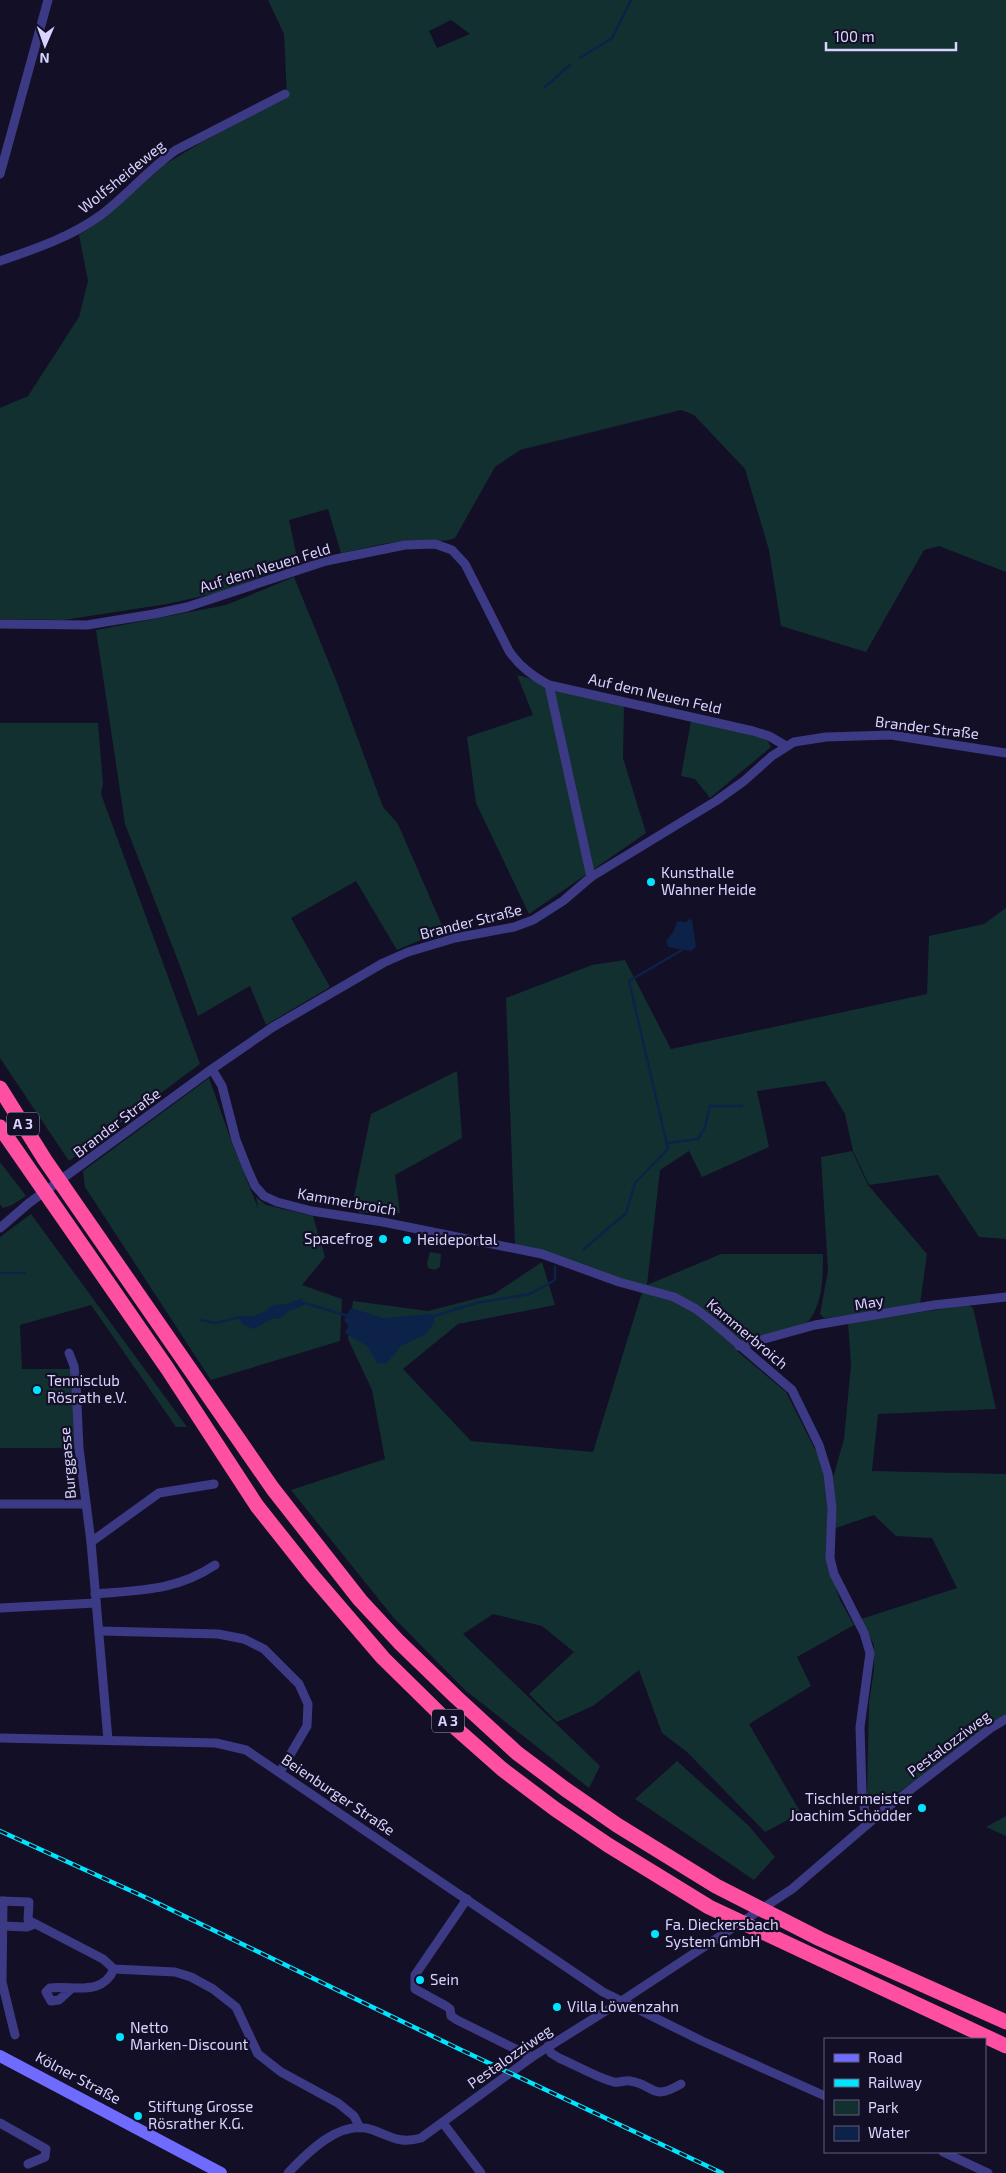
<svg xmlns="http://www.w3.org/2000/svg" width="1006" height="2173" viewBox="0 0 1006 2173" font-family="'Exo 2',sans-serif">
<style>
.green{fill:#12302f;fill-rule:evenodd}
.water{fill:#0c2248}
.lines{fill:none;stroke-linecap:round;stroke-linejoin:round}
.stream{stroke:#0c2248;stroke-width:2.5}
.street{stroke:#3d3a85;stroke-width:9}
.secondary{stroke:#6f6bff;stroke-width:12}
.highway{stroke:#ff4fa3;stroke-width:15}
.rail-casing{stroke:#00e5ff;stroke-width:4.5}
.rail{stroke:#130f26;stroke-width:2.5;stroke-dasharray:8;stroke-linecap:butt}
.poi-dot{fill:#00e5ff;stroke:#130f26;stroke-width:2}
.labels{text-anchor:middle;stroke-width:4.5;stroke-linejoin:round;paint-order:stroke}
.shield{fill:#130f26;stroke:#9e99be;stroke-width:1}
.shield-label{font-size:14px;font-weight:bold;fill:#d9d4ff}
.street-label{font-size:15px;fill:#d9d4ff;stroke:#130f26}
.poi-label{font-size:15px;fill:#d9d4ff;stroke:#130f26;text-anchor:start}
</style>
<rect width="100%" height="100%" fill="#130f26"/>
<g class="green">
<path d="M268 0H1006V572L939 546 924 550 866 652 781 626 769 550 745 469 694 415 681 410 520 450 495 467 455 538C441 544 421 539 404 541 383 543 362 549 341 553L328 509 289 520 298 562 225 591 167 604 64 620 0 619V408L28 396 79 317 88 281 79 235 102 220 164 165 202 142 287 98 284 34ZM451 20 470 34 437 48 429 31Z"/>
<path d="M294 577 338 685 383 807 398 824 444 930 397 950 356 881 291 918 330 987 266 1025 250 986 198 1016 182 971 125 824 96 630 226 605Z"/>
<path d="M517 675 624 704 623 758 646 833 529 914 476 803 467 737 533 715Z"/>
<path d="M691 721 765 736 771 747 710 798 695 779 681 776Z"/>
<path d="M0 723H98L103 784 101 794 200 1064 69 1161 0 1058Z"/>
<path d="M1006 908V1239L979 1237 938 1175 869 1185 853 1151 845 1114 825 1081 757 1091 769 1147 702 1177 689 1151 660 1170 647 1285 721 1254H823C823 1276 823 1304 808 1322L737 1351 786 1392 820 1459 826 1480 828 1508 826 1558 840 1600 854 1625 797 1657 811 1686 749 1724 801 1813 765 1832 687 1752 662 1733 639 1670 593 1706 557 1722 529 1694 574 1652 542 1626 493 1614 463 1634 600 1766 589 1788 465 1690 393 1617 291 1490 385 1459 372 1390 348 1339 353 1301 428 1311 494 1294 542 1262 555 1305 458 1324 403 1369 471 1441 593 1452 642 1292 515 1245 506 998 592 965 625 960 671 1049 927 994 929 936 984 924Z"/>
<path d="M457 1071 462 1138 395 1175 400 1213H359L354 1196 371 1114Z"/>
<path d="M209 1078 232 1143 258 1208 256 1197 266 1205 313 1216 325 1257 302 1285 342 1299 340 1341 211 1380 85 1187 83 1171Z"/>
<path d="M852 1151 868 1185 927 1254 920 1304 869 1313 824 1318 820 1314 828 1271 821 1157Z"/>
<path d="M0 1162 26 1196 12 1205 3 1208 0 1204Z"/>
<path d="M31 1214 187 1427H176L91 1305 20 1325 22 1369H72L76 1448H0V1237Z"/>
<path d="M430 1252 441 1254 440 1267 435 1270 428 1268 427 1263Z"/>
<path d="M968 1305 973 1308 996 1409 878 1414 872 1471 1006 1474V1715L991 1725 989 1723V1725L921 1777 879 1805 867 1796 869 1702 874 1670V1645L861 1619 957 1588 932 1538 896 1536 874 1515 836 1528 833 1478 844 1439 851 1365 848 1323Z"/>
<path d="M677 1761 749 1826 775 1857 754 1880 635 1799Z"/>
<path d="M1006 1816V1836L986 1827Z"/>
</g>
<g class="water">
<path d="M689 919 692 920 696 947 691 951 668 947 666 941 674 931 677 921 686 922Z"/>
<path d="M302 1298 303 1306 289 1311 281 1318 271 1319 254 1329 242 1324 238 1316H254L265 1311 274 1305 287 1304Z"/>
<path d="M351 1308 383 1318 432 1314 435 1322 426 1334 401 1346 386 1364 377 1363 367 1346 345 1333 348 1326 344 1320Z"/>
</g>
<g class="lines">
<g class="stream">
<path d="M580 58 612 38 631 0"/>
<path d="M545 87 570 65"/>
<path d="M667 1143 698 1139 705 1127 710 1106H742"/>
<path d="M584 1249 626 1213 635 1183 668 1149 629 981 682 950"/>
<path d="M0 1273H25"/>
<path d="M301 1304 305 1303 348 1316"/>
<path d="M431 1317 476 1303 530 1294 555 1280V1267"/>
<path d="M200 1320 216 1323 241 1317"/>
</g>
<g class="street">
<path d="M0 174 48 0"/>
<path d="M0 261C35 249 71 237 101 215 127 195 149 169 176 150L285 94"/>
<path d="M0 624 87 625 154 614 187 607 326 561 405 545 435 544 452 550 465 564 509 651C519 666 532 676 549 685L753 731 769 736 786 746"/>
<path d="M549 685 591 877"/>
<path d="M212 1069 222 1086 236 1140 247 1168 255 1186 264 1196 277 1202 312 1211 383 1222 542 1254 619 1282 674 1297 696 1309 714 1323 792 1390 819 1445 828 1474 832 1508 830 1558 834 1574 864 1633 870 1653 860 1727 862 1793 865 1812 870 1822"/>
<path d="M0 1228 29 1203 212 1069 273 1027 383 963 408 952 455 938 514 927 533 920 563 901 591 877 716 801 744 781 772 756 794 742 826 737 891 735 1006 753"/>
<path d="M739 1346 815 1325 934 1305 1006 1297"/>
<path d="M69 1353 74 1366 76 1384 79 1448 91 1542 108 1740"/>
<path d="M0 1504H85"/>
<path d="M91 1542 159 1493 214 1484"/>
<path d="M95 1594C140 1590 176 1591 215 1565"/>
<path d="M0 1608 96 1603"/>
<path d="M100 1631 218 1634 244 1639 264 1649 299 1684 308 1704 307 1726 280 1772"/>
<path d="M0 1738 216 1743 246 1750 603 1992 702 2041 825 2096"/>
<path d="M467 1899 415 1975V1989L446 2006 450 2009 451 2016 457 2020 532 2057"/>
<path d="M0 1901 29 1902 28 1920 103 1959 114 1969 175 1972 191 1977 213 1989 236 2007 258 2054 281 2072 338 2103 354 2116 360 2128"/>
<path d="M3 1901 2 1982 15 2035"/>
<path d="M2 1926 27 1927 34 1924"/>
<path d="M71 1989 59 2000 51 2001 46 1992 50 1988C73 1985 102 1997 114 1969"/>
<path d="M548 2046 551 2053 559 2058C573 2064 600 2079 614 2082 619 2083 625 2080 630 2081 654 2084 651 2102 681 2084"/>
<path d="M0 2123 46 2149 45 2157 28 2164"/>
<path d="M443 2123 481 2173"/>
<path d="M943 2152 988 2173"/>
<path d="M288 2173C308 2152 341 2118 373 2130 392 2137 400 2144 421 2138L532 2057 620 2002 792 1889 884 1810 991 1728 1006 1719"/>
</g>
<path class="secondary" d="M0 2056 221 2173"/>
<g class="highway">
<path d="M0 1088 45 1160 273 1489 360 1600 399 1642 456 1697 517 1753 565 1789 617 1825 716 1886 820 1939 1006 2022"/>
<path d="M0 1127 167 1368 257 1506 311 1574 383 1658 442 1716 502 1769 555 1809 608 1845 709 1907 1006 2046"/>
</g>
<defs>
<path id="rail" d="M0 1831 149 1899 457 2048 722 2173"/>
</defs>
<use href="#rail" class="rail-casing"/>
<use href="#rail" class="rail"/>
</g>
<g class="poi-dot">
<circle cx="651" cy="882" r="5"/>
<circle cx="383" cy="1239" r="5"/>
<circle cx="407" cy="1240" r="5"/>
<circle cx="37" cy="1390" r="5"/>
<circle cx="922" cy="1808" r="5"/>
<circle cx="655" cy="1934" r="5"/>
<circle cx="420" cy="1980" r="5"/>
<circle cx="557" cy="2007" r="5"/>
<circle cx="120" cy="2037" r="5"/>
<circle cx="138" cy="2116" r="5"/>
</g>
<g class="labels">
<g class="shield">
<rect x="7" y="1112.5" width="32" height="23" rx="4"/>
<rect x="432" y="1709.5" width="32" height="23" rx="4"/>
</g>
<g class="shield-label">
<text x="23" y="1129">A 3</text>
<text x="448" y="1726">A 3</text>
</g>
<g class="street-label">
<text transform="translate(122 177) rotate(-39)" y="5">Wolfsheideweg</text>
<text transform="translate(265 568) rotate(-17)" y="5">Auf dem Neuen Feld</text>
<text transform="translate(655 694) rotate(13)" y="5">Auf dem Neuen Feld</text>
<text transform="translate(927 728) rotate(7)" y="5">Brander Straße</text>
<text transform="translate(471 922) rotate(-14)" y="5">Brander Straße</text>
<text transform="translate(117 1123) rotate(-37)" y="5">Brander Straße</text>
<text transform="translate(347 1202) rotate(10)" y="5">Kammerbroich</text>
<text transform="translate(869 1303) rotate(-10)" y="5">May</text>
<text transform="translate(747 1334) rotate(40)" y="5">Kammerbroich</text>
<text transform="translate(68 1463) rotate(-95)" y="5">Burggasse</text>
<text transform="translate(949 1744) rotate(-37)" y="5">Pestalozziweg</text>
<text transform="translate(338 1795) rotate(34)" y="5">Beienburger Straße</text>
<text transform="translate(510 2057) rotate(-35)" y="5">Pestalozziweg</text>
<text transform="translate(78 2078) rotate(28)" y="5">Kölner Straße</text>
</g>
<g class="poi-label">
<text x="661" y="878">Kunsthalle<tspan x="661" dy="17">Wahner Heide</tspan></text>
<text x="373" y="1244" text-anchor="end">Spacefrog</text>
<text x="417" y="1245">Heideportal</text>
<text x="47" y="1386">Tennisclub<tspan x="47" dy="17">Rösrath e.V.</tspan></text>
<text x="912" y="1804" text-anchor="end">Tischlermeister<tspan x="912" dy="17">Joachim Schödder</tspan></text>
<text x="665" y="1930">Fa. Dieckersbach<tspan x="665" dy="17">System GmbH</tspan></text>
<text x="430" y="1985">Sein</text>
<text x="567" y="2012">Villa Löwenzahn</text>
<text x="130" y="2033">Netto<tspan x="130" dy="17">Marken-Discount</tspan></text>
<text x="148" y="2112">Stiftung Grosse<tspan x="148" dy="17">Rösrather K.G.</tspan></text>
</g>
</g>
<rect x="824" y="2038" width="162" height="115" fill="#130f26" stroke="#625e7d"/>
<rect x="834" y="2054" width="25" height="8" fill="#6f6bff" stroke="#625e7d"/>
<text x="868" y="2063" font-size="15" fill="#d9d4ff">Road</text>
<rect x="834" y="2079" width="25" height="8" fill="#00e5ff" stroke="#625e7d"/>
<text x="868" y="2088" font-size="15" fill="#d9d4ff">Railway</text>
<rect x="834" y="2100" width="25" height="15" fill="#12302f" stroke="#625e7d"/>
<text x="868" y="2113" font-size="15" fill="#d9d4ff">Park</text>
<rect x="834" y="2126" width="25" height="15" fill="#0c2248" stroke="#625e7d"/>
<text x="868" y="2138" font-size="15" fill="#d9d4ff">Water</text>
<g transform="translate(45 45) rotate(182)" stroke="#130f26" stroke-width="4" paint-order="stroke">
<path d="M0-4L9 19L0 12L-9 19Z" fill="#d9d4ff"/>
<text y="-8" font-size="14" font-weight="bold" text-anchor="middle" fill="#d9d4ff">N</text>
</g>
<path d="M826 42v8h130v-8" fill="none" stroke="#d9d4ff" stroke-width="2.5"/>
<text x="834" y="42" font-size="15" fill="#d9d4ff" stroke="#130f26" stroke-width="4" paint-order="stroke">100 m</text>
</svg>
